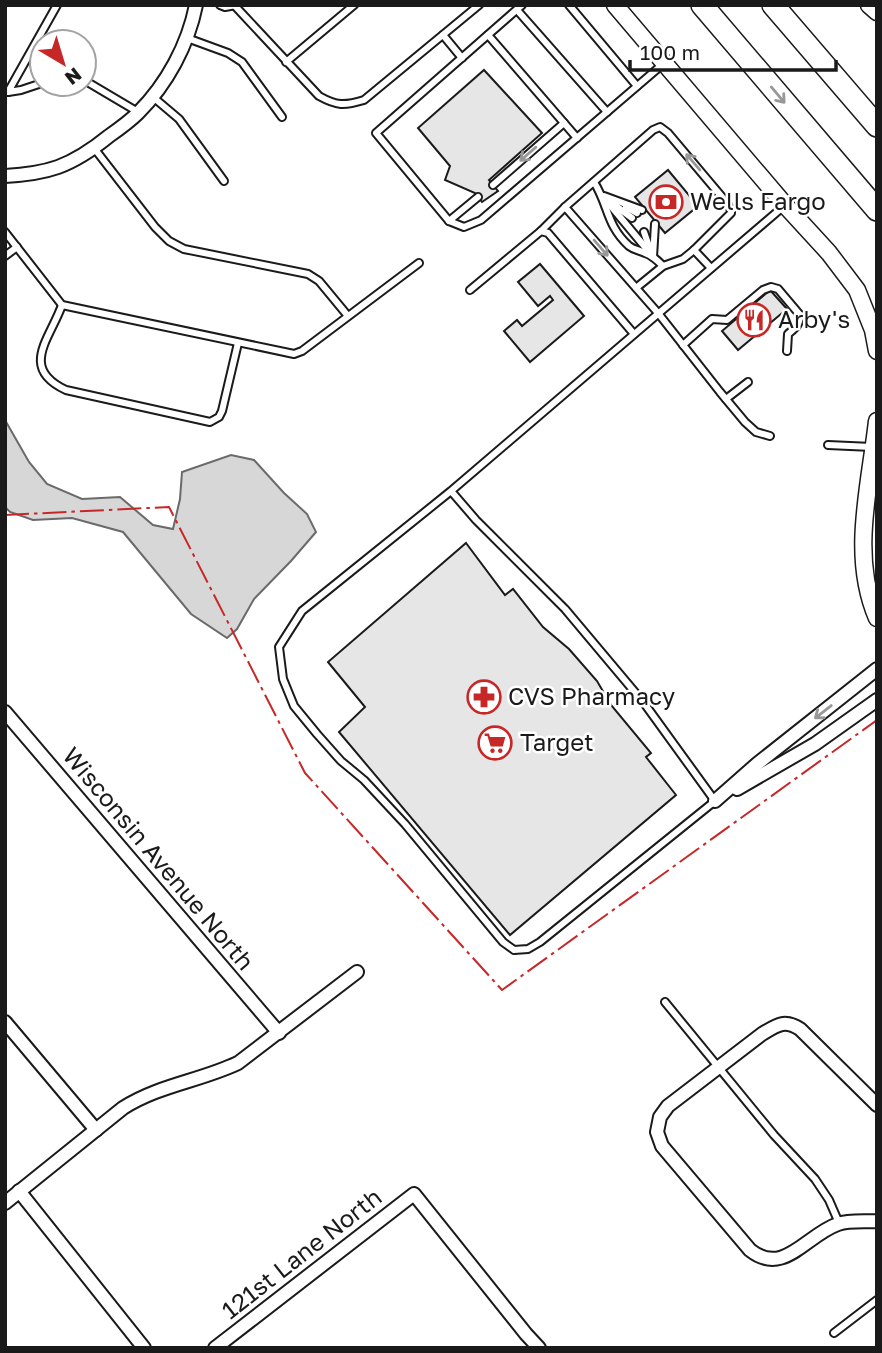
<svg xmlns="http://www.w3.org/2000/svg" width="882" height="1353" viewBox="0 0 882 1353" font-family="'Golos Text',sans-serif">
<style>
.water{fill:#d7d7d7;stroke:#6a6a6a;stroke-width:2}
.building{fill:#e6e6e6;stroke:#1a1a1a;stroke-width:2}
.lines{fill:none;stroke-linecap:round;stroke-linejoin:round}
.service-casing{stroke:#1a1a1a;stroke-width:10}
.minor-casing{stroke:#1a1a1a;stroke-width:16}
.tertiary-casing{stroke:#1a1a1a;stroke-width:19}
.trunk-casing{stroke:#1a1a1a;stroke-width:24}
.service{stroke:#fff;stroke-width:6}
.minor{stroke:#fff;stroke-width:12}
.tertiary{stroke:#fff;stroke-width:16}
.trunk{stroke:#fff;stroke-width:21}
.power{stroke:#c62828;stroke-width:2;stroke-dasharray:24 5 3.5 5;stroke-linecap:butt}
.oneway{stroke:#989898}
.labels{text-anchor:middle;stroke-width:5;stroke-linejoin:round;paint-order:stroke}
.poi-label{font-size:24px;fill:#1a1a1a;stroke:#fff;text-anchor:start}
.street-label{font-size:24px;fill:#1a1a1a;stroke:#fff}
</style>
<rect width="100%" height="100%" fill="#fff"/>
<path class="water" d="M5 420 29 462 47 484 82 499 120 497 153 525 173 529 180 499 182 472 231 455 254 460 284 493 307 514 316 532 291 561 254 599 237 629 227 638 191 614 123 532 72 518 33 520 10 512 5 507Z"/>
<g class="building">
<path d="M484 70 542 133 489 180 498 191 482 202 475 193 445 180 450 166 418 128Z"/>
<path d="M668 170 698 206 665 233 635 197Z"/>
<path d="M540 264 584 316 530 362 504 331 517 320 522 326 553 300 550 296 538 306 518 282Z"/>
<path d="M770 290 787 309 738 350 722 331Z"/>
<path d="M466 543 505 595 513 589 543 627 569 649 597 681 611 705 651 753 646 757 676 795 510 935 339 732 365 707 328 662Z"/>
</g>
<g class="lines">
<defs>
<g id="service">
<path d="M220 5 225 7 236 5"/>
<path d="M522 5 376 133 449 221 464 227 481 220 663 64"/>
<path d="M569 5 637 86"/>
<path d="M235 6 319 96C337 106 344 106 364 100L479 5"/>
<path d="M517 10 607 112"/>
<path d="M443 35 462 58"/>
<path d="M488 35 577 138"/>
<path d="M187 38 228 53 242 62 282 117"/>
<path d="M286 62 354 5"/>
<path d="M84 80 138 112"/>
<path d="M5 92H8L57 5"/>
<path d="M8 92 21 90 42 83"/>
<path d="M153 97 179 119 224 181"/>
<path d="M94 148 155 227 169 241 184 249 308 274 319 281 348 316"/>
<path d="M594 182C609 206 606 225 629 246 634 250 639 250 645 253 652 255 657 260 663 266"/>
<path d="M493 185 564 123"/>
<path d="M604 196 642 210"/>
<path d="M605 199 650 253"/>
<path d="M612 203 632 218"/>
<path d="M626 207 637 213"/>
<path d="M449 221 478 197"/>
<path d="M541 231 565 207"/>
<path d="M5 232 62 305 294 354 302 351 419 263"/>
<path d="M644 232 651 252"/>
<path d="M694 250 711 268"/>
<path d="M5 256 17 247"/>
<path d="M653 257 655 224"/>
<path d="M636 288 663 266 683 259 694 250 731 213V210L727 203 668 133 660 127 653 130 565 207 658 313 720 392 745 422 756 432 770 436"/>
<path d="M470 290 541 231 548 233 634 334"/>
<path d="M62 305C50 339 19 368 66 390L210 422 219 417 222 411 238 343"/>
<path d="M683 345 712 319 727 320 763 290 771 287 778 289 800 315C800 325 795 328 788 334L787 351"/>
<path d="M726 399 748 382"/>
<path d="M828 445 872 447"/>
<path d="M451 491 302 611 279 647 283 679 294 706 317 734 341 761 364 780 405 824 503 942 514 950 528 949 540 942 715 801 644 703 565 609 476 520 451 491 784 206"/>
<path d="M665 1002 774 1135 815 1179 829 1200 839 1223"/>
<path d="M834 1333 877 1300"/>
</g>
<g id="minor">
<path d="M5 176C23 175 41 173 58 167 77 160 93 149 109 136 119 129 129 122 138 113 167 84 188 45 196 5"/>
<path d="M5 712 279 1033"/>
<path d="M737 789 815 744 877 700"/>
<path d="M715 801 757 764 877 669"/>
<path d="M5 1022 96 1130"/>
<path d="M877 1105 800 1029C784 1019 777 1025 762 1034L668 1106 660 1117 657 1132 662 1146 750 1250C784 1277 806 1235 838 1224 849 1220 865 1222 877 1221"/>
<path d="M19 1191 144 1348"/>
<path d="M5 1203 123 1108C159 1085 200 1081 238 1063L357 972"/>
<path d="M215 1348 414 1194 526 1334 539 1348"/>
</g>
<g id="tertiary">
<path d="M615 5 785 205 829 253 857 290 873 330 877 351"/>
<path d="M869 5 877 12"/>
<path d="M877 421C870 485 850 556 877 618"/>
</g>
<g id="trunk">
<path d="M702 5 877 210"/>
<path d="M773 5 877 126"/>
</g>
</defs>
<use href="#service" class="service-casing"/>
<use href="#minor" class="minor-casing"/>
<use href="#tertiary" class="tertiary-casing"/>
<use href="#trunk" class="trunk-casing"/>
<use href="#service" class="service"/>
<use href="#minor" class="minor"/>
<use href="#tertiary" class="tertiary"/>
<use href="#trunk" class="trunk"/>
<path class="power" d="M5 515 169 507 305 773 502 990 877 720"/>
</g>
<defs><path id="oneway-shaft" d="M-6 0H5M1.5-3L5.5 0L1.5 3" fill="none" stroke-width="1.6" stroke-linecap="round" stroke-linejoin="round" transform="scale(1.75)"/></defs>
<g class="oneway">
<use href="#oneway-shaft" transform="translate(778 95) rotate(50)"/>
<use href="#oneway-shaft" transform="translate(528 154) rotate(139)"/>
<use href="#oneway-shaft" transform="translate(693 162) rotate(-131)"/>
<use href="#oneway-shaft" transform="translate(601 248) rotate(49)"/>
<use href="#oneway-shaft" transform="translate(823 712) rotate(142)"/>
</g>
<defs>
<symbol id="bank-ring" viewBox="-11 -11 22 22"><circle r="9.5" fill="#fff" stroke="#c62828" stroke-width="1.5"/><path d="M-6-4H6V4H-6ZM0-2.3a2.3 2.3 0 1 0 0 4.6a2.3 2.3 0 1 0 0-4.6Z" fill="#c62828"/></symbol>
<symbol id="restaurant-ring" viewBox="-11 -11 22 22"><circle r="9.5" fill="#fff" stroke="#c62828" stroke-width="1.5"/><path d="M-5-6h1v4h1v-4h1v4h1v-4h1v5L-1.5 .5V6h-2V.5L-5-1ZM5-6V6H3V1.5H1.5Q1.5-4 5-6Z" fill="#c62828"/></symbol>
<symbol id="pharmacy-ring" viewBox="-11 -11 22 22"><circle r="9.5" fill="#fff" stroke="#c62828" stroke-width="1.5"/><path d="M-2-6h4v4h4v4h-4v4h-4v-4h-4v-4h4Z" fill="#c62828"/></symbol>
<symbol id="supermarket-ring" viewBox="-11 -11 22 22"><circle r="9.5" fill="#fff" stroke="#c62828" stroke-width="1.5"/><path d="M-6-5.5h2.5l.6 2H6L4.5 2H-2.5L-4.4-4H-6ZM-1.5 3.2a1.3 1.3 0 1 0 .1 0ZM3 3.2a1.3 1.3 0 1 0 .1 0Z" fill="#c62828"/></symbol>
</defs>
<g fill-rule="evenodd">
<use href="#bank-ring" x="647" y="183" width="38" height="38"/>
<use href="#restaurant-ring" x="735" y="301" width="38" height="38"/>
<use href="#pharmacy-ring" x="465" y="678" width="38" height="38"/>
<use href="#supermarket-ring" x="476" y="724" width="38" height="38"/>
</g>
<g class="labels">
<g class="poi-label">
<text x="690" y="210">Wells Fargo</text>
<text x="778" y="328">Arby's</text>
<text x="508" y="705">CVS Pharmacy</text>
<text x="520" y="751">Target</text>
</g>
<g class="street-label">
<text transform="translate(158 859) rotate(50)" y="8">Wisconsin Avenue North</text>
<text transform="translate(302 1254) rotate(-38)" y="8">121st Lane North</text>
</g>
</g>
<rect width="882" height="1353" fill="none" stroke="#1a1a1a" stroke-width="14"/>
<g transform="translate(63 63) rotate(142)"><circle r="33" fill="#ffffff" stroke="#a3a3a3" stroke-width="2"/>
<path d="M0-5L12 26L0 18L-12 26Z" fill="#c62828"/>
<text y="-10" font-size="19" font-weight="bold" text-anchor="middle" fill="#1a1a1a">N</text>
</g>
<path d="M630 60v10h206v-10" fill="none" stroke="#1a1a1a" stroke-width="3.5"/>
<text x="640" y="60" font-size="21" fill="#1a1a1a" stroke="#ffffff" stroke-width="5" paint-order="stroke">100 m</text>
</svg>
